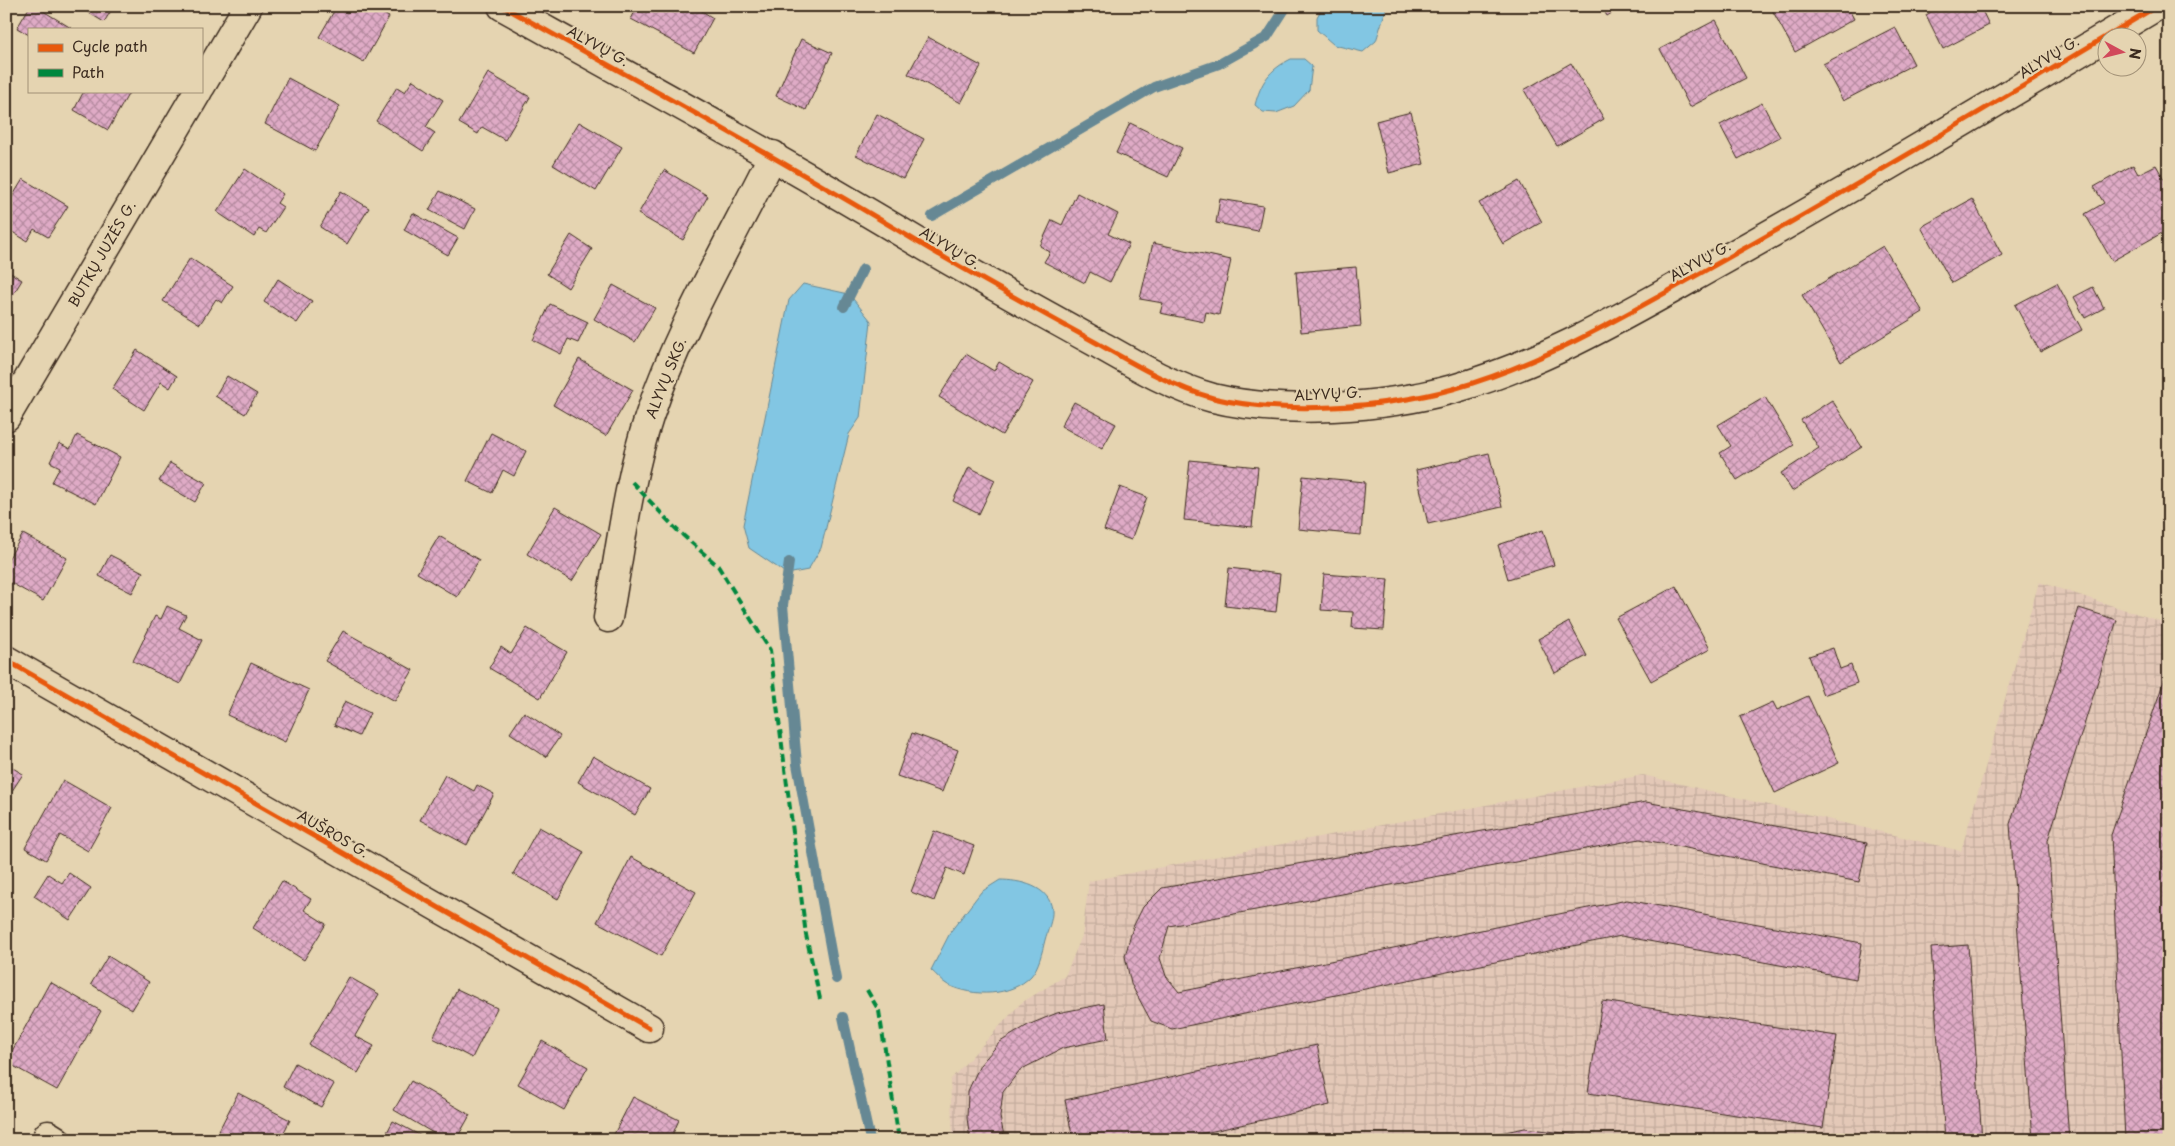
<svg xmlns="http://www.w3.org/2000/svg" width="2175" height="1146" viewBox="0 0 2175 1146" font-family="'Playpen Sans',sans-serif">
<style>
.industrial{fill:url(#industrial-grid)}
.water{fill:#82c6e3;stroke:#668894}
.lines{fill:none;stroke-linecap:round;stroke-linejoin:round}
.stream{stroke:#668894;stroke-width:10}
.building{fill:url(#building-cross-hatch);stroke:#3b2a1e}
.street-casing{stroke:#3b2a1e;stroke-width:31}
.street{stroke:#e5d4b1;stroke-width:28}
.quiet{stroke:#00873e;stroke-width:4;stroke-dasharray:8 4;stroke-linecap:butt}
.cycleway-casing{stroke:#e5d4b1;stroke-width:8}
.cycleway{stroke:#e8590c;stroke-width:5}
.labels{text-anchor:middle;stroke-width:4.5;stroke-linejoin:round;paint-order:stroke}
.street-label{font-size:14px;fill:#3b2a1e;stroke:#e5d4b1}
</style>
<defs>
<pattern id="industrial-grid" width="8" height="8" patternUnits="userSpaceOnUse" patternTransform="scale(1.25)"><rect width="8" height="8" fill="#e3c8b7"/><path d="M0 4h8M4 0v8" fill="none" stroke="#c4ac9d"/></pattern>
<pattern id="building-cross-hatch" width="8" height="8" patternUnits="userSpaceOnUse" patternTransform="scale(1.25)"><rect width="8" height="8" fill="#dfabc6"/><path d="M0 0l8 8M0 8l8-8" fill="none" stroke="#b68ba0"/></pattern>
</defs>
<rect width="100%" height="100%" fill="#e5d4b1"/>
<filter id="ink" filterUnits="userSpaceOnUse"><feTurbulence type="fractalNoise" baseFrequency=".02" numOctaves="2"/><feDisplacementMap in="SourceGraphic" scale="10" xChannelSelector="R" yChannelSelector="G"/><feConvolveMatrix kernelMatrix="1 2 1 2 8 2 1 2 1" color-interpolation-filters="sRGB"/></filter>
<g filter="url(#ink)">
<path class="industrial" d="M2039 582 2169 624V1140H953L950 1080 1021 1003 1065 976 1082 936 1089 881 1643 775 1961 851Z"/>
<g class="water">
<path d="M1323 6H1387L1376 41 1363 52 1334 45 1317 30V17Z"/>
<path d="M1291 59H1304L1312 66 1309 90 1294 106 1276 113 1263 112 1255 105C1261 82 1269 70 1291 59Z"/>
<path d="M803 284 849 294 871 321 860 418 849 434 821 548 808 570 787 574 749 548 743 525 789 300Z"/>
<path d="M1000 880C1019 880 1050 886 1052 910 1053 919 1047 932 1045 940 1042 952 1039 967 1031 976 1011 997 973 997 948 985 942 982 936 974 931 970L951 931 981 892Z"/>
</g>
<g class="lines">
<g class="stream">
<path d="M932 216 1154 87 1219 64 1267 37 1287 6"/>
<path d="M844 307 863 269"/>
<path d="M789 562 783 605 797 764 836 979"/>
<path d="M843 1017 870 1140"/>
</g>
</g>
<g class="building">
<path d="M30 6H35L71 28 29 29V35L17 28Z"/>
<path d="M77 6H114L104 22Z"/>
<path d="M337 6H370L389 17 364 62 319 37Z"/>
<path d="M638 6H704L702 11 713 18 694 53 631 19Z"/>
<path d="M1601 6H1623L1607 16Z"/>
<path d="M1770 6H1847L1854 19 1795 52Z"/>
<path d="M1942 6H1980L1989 25 1943 49 1926 15Z"/>
<path d="M1716 20 1746 78 1690 107 1660 49Z"/>
<path d="M1895 27 1914 64 1843 101 1823 64Z"/>
<path d="M928 37 981 66 961 103 908 74Z"/>
<path d="M801 39 832 53 806 110 776 96Z"/>
<path d="M1571 63 1604 119 1557 146 1524 90Z"/>
<path d="M6 72 12 76 6 86Z"/>
<path d="M488 73 530 97 505 140 482 127 478 134 459 123Z"/>
<path d="M288 78 340 106 315 151 265 124Z"/>
<path d="M413 80 443 100 426 127 435 133 423 151 376 121 397 87 405 92Z"/>
<path d="M84 91H130L108 130 74 110Z"/>
<path d="M1762 103 1780 137 1738 159 1720 125Z"/>
<path d="M1411 112 1424 164 1389 173 1376 121Z"/>
<path d="M877 114 924 139 903 179 856 155Z"/>
<path d="M579 122 622 147 596 191 553 165Z"/>
<path d="M1130 123 1182 148 1168 177 1116 153Z"/>
<path d="M2133 165 2138 174 2156 165 2169 188V229L2112 261 2085 214 2104 203 2094 187Z"/>
<path d="M245 169 283 194 277 203 283 207 266 233 259 229 254 237 217 212Z"/>
<path d="M664 170 708 196 683 240 638 214Z"/>
<path d="M23 179 68 206 48 237 34 229 27 241 6 228 12 216 6 213V207Z"/>
<path d="M1519 181 1542 222 1503 244 1479 203Z"/>
<path d="M341 191 369 208 347 244 320 227Z"/>
<path d="M440 191 475 209 465 229 429 210Z"/>
<path d="M1077 193 1118 214 1108 234 1129 244 1110 282 1090 272 1085 283 1044 262 1050 252 1040 246 1052 220 1062 225Z"/>
<path d="M1220 199 1263 206 1258 231 1216 223Z"/>
<path d="M1972 199 2002 255 1952 283 1921 227Z"/>
<path d="M413 213 458 238 448 255 404 230Z"/>
<path d="M571 235 592 249 568 288 547 274Z"/>
<path d="M1153 243 1231 260 1219 315 1206 312 1204 322 1160 313 1163 303 1140 299Z"/>
<path d="M1883 246 1923 312 1841 362 1802 295Z"/>
<path d="M190 258 233 286 222 303 216 299 200 324 163 301Z"/>
<path d="M1356 267 1361 326 1301 332 1296 272Z"/>
<path d="M6 270 22 280 6 306Z"/>
<path d="M278 279 312 301 297 323 264 302Z"/>
<path d="M2057 283 2082 330 2040 352 2015 305Z"/>
<path d="M613 285 655 308 635 342 594 319Z"/>
<path d="M2093 287 2104 308 2085 318 2074 297Z"/>
<path d="M550 304 588 322 578 343 568 339 561 354 533 340Z"/>
<path d="M137 350 177 376 170 388 161 382 144 410 112 389Z"/>
<path d="M966 354 994 371 999 362 1033 382 1002 435 939 397Z"/>
<path d="M579 359 633 390 606 436 553 405Z"/>
<path d="M227 376 257 394 245 414 215 396Z"/>
<path d="M1765 397 1794 445 1737 480 1720 453 1731 446 1718 425Z"/>
<path d="M1832 400 1862 447 1792 491 1781 473 1819 448 1801 420Z"/>
<path d="M1074 402 1116 424 1102 449 1061 426Z"/>
<path d="M491 433 526 451 514 476 503 470 492 493 467 481Z"/>
<path d="M77 435 120 457 96 504 52 482 60 467 50 462 59 443 70 449Z"/>
<path d="M1489 453 1502 507 1428 524 1416 470Z"/>
<path d="M1190 460 1258 467 1252 527 1184 520Z"/>
<path d="M170 463 206 483 195 502 159 481Z"/>
<path d="M969 467 995 480 979 514 953 501Z"/>
<path d="M1303 476 1365 482 1361 535 1298 529Z"/>
<path d="M1120 487 1147 497 1131 540 1104 530Z"/>
<path d="M555 507 601 534 572 581 527 554Z"/>
<path d="M1543 530 1554 565 1508 579 1498 545Z"/>
<path d="M23 534 67 558 43 601 6 580V563Z"/>
<path d="M439 536 479 560 457 597 417 573Z"/>
<path d="M110 555 143 572 132 593 99 576Z"/>
<path d="M1229 568 1280 574 1276 612 1225 606Z"/>
<path d="M1324 574 1388 579 1384 630 1352 628 1353 612 1321 610Z"/>
<path d="M1676 586 1710 649 1651 681 1616 618Z"/>
<path d="M167 606 186 615 179 628 202 640 180 684 133 661 155 616 161 619Z"/>
<path d="M2079 608 2117 620 2048 840 2069 1140H2033L2010 824Z"/>
<path d="M1569 622 1587 656 1555 673 1538 639Z"/>
<path d="M527 628 567 652 540 698 489 668 501 647 511 654Z"/>
<path d="M343 631 413 670 395 701 325 661Z"/>
<path d="M1833 648 1840 669 1851 665 1857 683 1823 695 1809 656Z"/>
<path d="M251 663 309 690 285 742 227 715Z"/>
<path d="M2169 666V1140H2125L2111 835Z"/>
<path d="M1808 696 1839 763 1775 793 1740 717 1773 702 1777 710Z"/>
<path d="M345 701 370 713 359 736 334 725Z"/>
<path d="M524 712 560 736 546 757 510 733Z"/>
<path d="M912 733 958 750 942 792 897 776Z"/>
<path d="M593 756 650 789 635 815 578 782Z"/>
<path d="M6 764 23 774 6 800Z"/>
<path d="M445 775 474 791 477 785 494 794 467 845 420 820Z"/>
<path d="M63 780 112 808 88 851 60 835 46 860 25 848Z"/>
<path d="M1646 802 1867 843 1859 882 1640 839 1169 926 1160 958 1166 976 1179 992 1627 900 1862 943 1856 979 1621 936 1172 1029 1151 1021 1131 984 1125 956 1133 927 1143 907 1162 888Z"/>
<path d="M539 827 584 852 558 899 513 874Z"/>
<path d="M934 831 974 846 964 875 947 868 934 901 911 892Z"/>
<path d="M631 857 696 892 661 956 597 922Z"/>
<path d="M69 873 91 888 70 920 34 896 48 874 62 883Z"/>
<path d="M282 881 311 899 304 910 326 924 304 960 253 928Z"/>
<path d="M1968 945 1982 1140H1945L1931 948Z"/>
<path d="M108 956 149 982 132 1010 91 984Z"/>
<path d="M349 977 379 994 355 1036 374 1046 358 1073 309 1045Z"/>
<path d="M50 982 101 1011 57 1090 6 1062Z"/>
<path d="M457 989 497 1008 472 1058 433 1038Z"/>
<path d="M1602 1001 1837 1036 1823 1128 1588 1093Z"/>
<path d="M1104 1004 1108 1039 1063 1048 1020 1070 1003 1092 1000 1117 1005 1140H970L967 1118 968 1091 980 1065 1000 1042 1028 1025 1057 1013Z"/>
<path d="M542 1041 588 1067 564 1110 518 1084Z"/>
<path d="M1317 1045 1330 1105 1173 1140H1073L1065 1100Z"/>
<path d="M295 1063 334 1084 321 1107 283 1087Z"/>
<path d="M411 1081 470 1115 456 1140H445L394 1110Z"/>
<path d="M238 1093 290 1120 280 1140H214Z"/>
<path d="M633 1097 679 1120 670 1140H611Z"/>
<path d="M393 1121 425 1138 424 1140H383Z"/>
<path d="M1525 1128 1578 1135 1577 1140H1464Z"/>
</g>
<g class="lines">
<defs>
<g id="street">
<path d="M502 6C641 83 780 159 916 241 975 276 1035 309 1095 342 1132 363 1172 387 1213 398 1283 415 1383 408 1453 389 1549 362 1636 309 1722 261 1869 179 2013 92 2157 6"/>
<path d="M201 86 248 6"/>
<path d="M6 417 198 91"/>
<path d="M608 618C620 551 628 481 649 417 679 327 731 240 773 155"/>
<path d="M6 660 649 1028"/>
<path d="M48 1135 56 1140"/>
</g>
</defs>
<use href="#street" class="street-casing"/>
<use href="#street" class="street"/>
<g class="quiet">
<path d="M632 482 677 530 718 566 770 650 806 935 820 999"/>
<path d="M867 990 879 1011 899 1140"/>
</g>
<defs>
<g id="cycleway">
<path d="M502 6C641 83 780 159 916 241 975 276 1035 309 1095 342 1132 363 1172 387 1213 398 1283 415 1383 408 1453 389 1549 362 1636 309 1722 261 1869 179 2013 92 2157 6"/>
<path d="M6 660 649 1028"/>
</g>
</defs>
<use href="#cycleway" class="cycleway-casing"/>
<use href="#cycleway" class="cycleway"/>
</g>
</g>
<g class="labels">
<g class="street-label">
<text transform="translate(598 46) rotate(29)" y="5">ALYVŲ G.</text>
<text transform="translate(2049 57) rotate(-31)" y="5">ALYVŲ G.</text>
<text transform="translate(950 248) rotate(31)" y="5">ALYVŲ G.</text>
<text transform="translate(102 254) rotate(-60)" y="5">BUTKŲ JUZĖS G.</text>
<text transform="translate(1700 261) rotate(-29)" y="5">ALYVŲ G.</text>
<text transform="translate(666 378) rotate(-68)" y="5">ALYVŲ SKG.</text>
<text transform="translate(1328 394) rotate(-3)" y="5">ALYVŲ G.</text>
<text transform="translate(333 834) rotate(30)" y="5">AUŠROS G.</text>
</g>
</g>
<rect width="2175" height="1146" fill="none" stroke="#e5d4b1" stroke-width="25"/>
<rect x="12" y="12" width="2150" height="1121" fill="none" stroke="#3b2a1e" stroke-width="2" filter="url(#ink)"/>
<rect x="28" y="28" width="175" height="65" fill="#e5d4b1" stroke="#a19076"/>
<rect x="38" y="44" width="25" height="8" fill="#e8590c" stroke="#a19076"/>
<text x="72" y="52" font-size="15" fill="#3b2a1e">Cycle path</text>
<rect x="38" y="69" width="25" height="8" fill="#00873e" stroke="#a19076"/>
<text x="72" y="78" font-size="15" fill="#3b2a1e">Path</text>
<g transform="translate(2122 52) rotate(97)"><circle r="24" fill="#e5d4b1" stroke="#a19076"/>
<path d="M0-4L9 19L0 12L-9 19Z" fill="#d1495b"/>
<text y="-8" font-size="14" font-weight="bold" text-anchor="middle" fill="#3b2a1e">N</text>
</g>
</svg>
